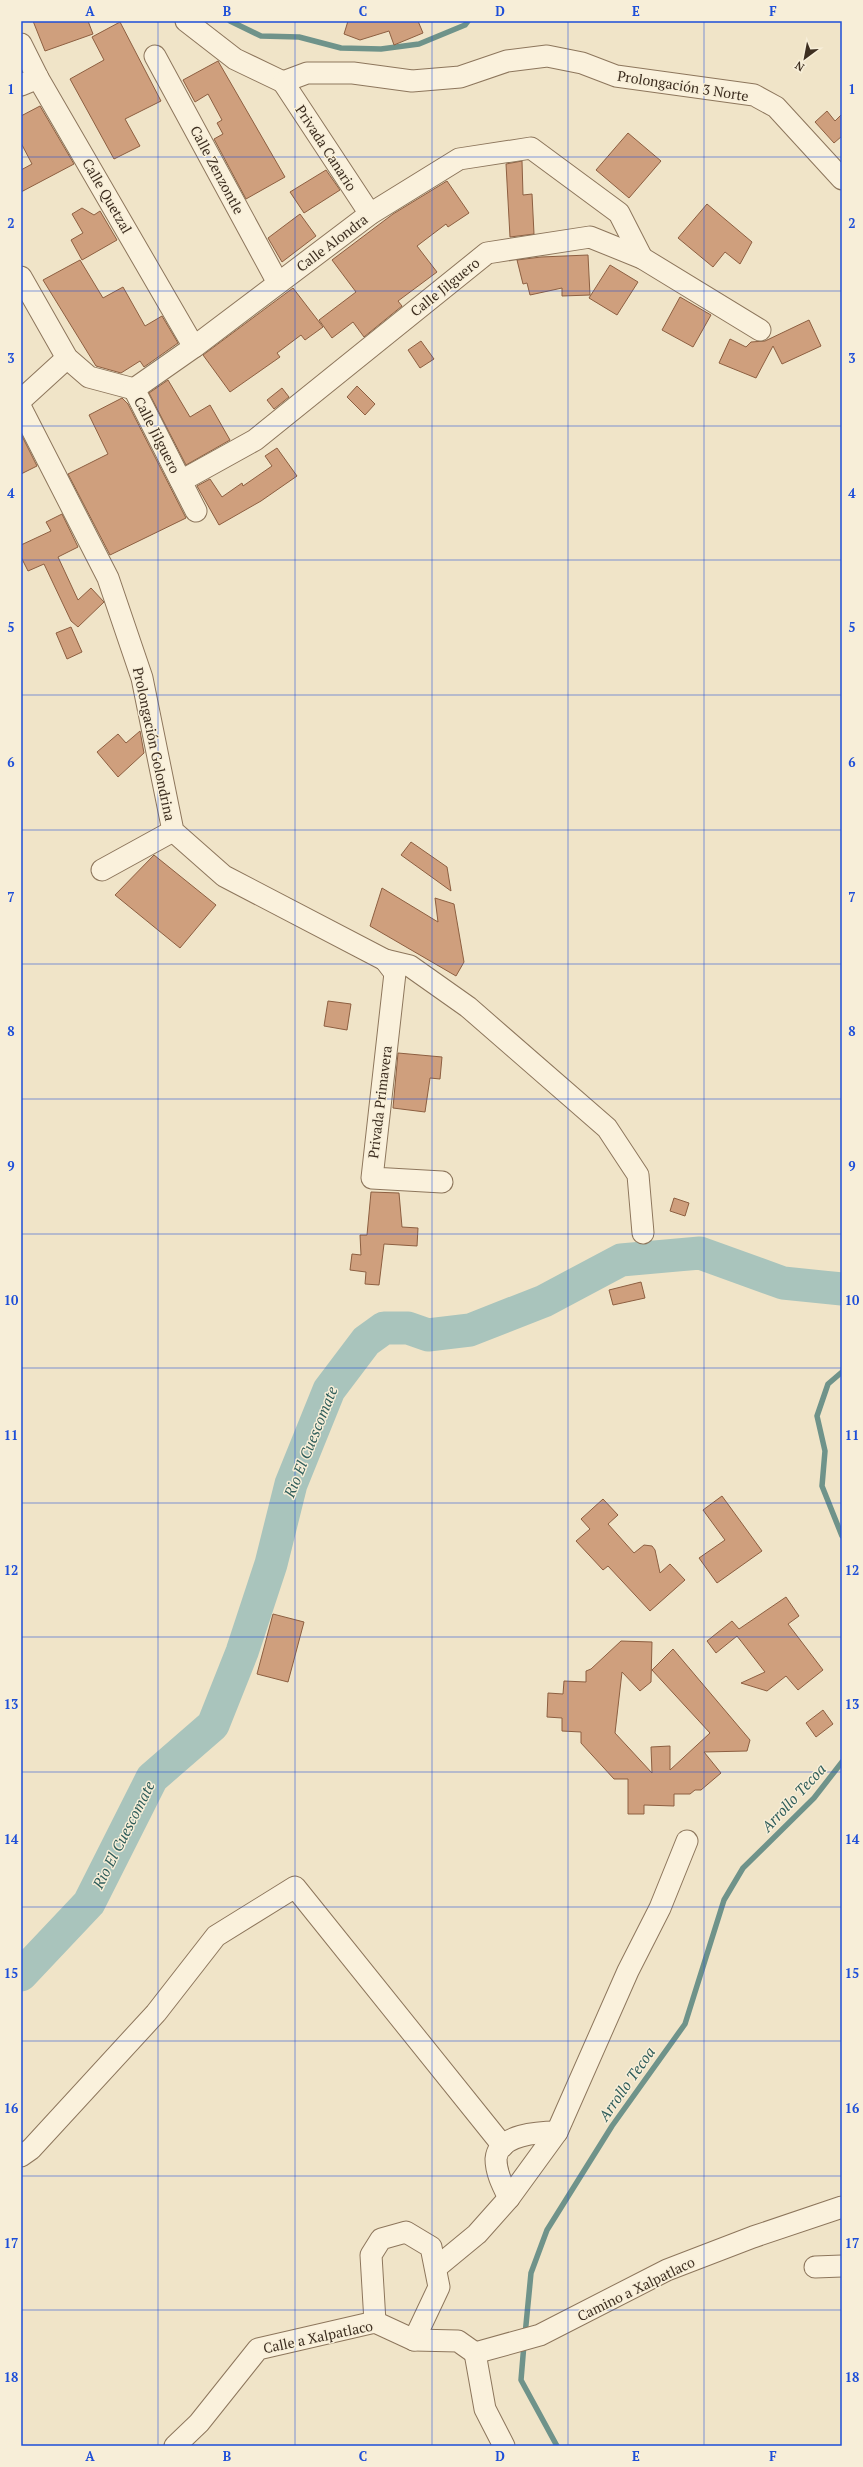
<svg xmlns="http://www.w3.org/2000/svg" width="863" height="2467" viewBox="0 0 863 2467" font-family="'PT Serif',serif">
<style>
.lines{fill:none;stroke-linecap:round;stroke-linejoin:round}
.stream{stroke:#6f938a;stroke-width:5.5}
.river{stroke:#a9c4bc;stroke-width:33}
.building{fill:#cf9f7d;stroke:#8d5f41}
.street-casing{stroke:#8d765c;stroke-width:23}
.street{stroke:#faf1dc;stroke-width:21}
.grid{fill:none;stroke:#1d4ed8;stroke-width:1;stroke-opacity:0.55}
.labels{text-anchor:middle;stroke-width:3;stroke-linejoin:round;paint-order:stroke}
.street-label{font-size:14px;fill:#3d2e20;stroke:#f7eed8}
.water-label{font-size:15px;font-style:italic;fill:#2f5d5a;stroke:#f7eed8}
.neatline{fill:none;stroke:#1d4ed8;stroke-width:1.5}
.grid-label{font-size:13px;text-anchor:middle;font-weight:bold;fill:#1d4ed8}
</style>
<rect width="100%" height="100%" fill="#f0e4c8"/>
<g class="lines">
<g class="stream">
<path d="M230 21 261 36 299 37 341 48 381 49 419 44 465 25 468 21"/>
<path d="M842 1372 828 1384 817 1416 825 1451 822 1486 842 1536"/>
<path d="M525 2335 531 2273 547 2230 612 2126 685 2024 724 1900 743 1868 814 1798 842 1762"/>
<path d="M524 2344 521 2380 557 2446"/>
</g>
<path class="river" d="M21 1975 89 1903 152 1778 213 1725 242 1652 271 1564 291 1484 329 1390 366 1341 384 1328H408L428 1335 470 1330 544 1301 621 1260 700 1253 783 1283 842 1289"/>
</g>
<g class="building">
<path d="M33 21H88L93 34 45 51Z"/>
<path d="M348 21H418L423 33 394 45 389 31 360 40 344 34Z"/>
<path d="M120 22 161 101 125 119 140 146 114 159 70 79 104 60 92 37Z"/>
<path d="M218 61 285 177 246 199 214 139 223 134 217 123 222 120 208 94 195 102 183 80Z"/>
<path d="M40 106 74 164 21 192V170L32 164 21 143V116Z"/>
<path d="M827 111 835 121 842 114V136L834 143 815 122Z"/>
<path d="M628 133 661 161 629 198 596 170Z"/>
<path d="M522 161 523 195 532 194 534 234 510 237 506 164Z"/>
<path d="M326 170 340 190 304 213 290 192Z"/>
<path d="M447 181 469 213 448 227 446 224 417 246 437 272 398 301 402 306 364 337 353 322 332 338 319 320 356 292 332 260 393 214Z"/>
<path d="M707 204 752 242 740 264 725 252 713 267 678 238Z"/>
<path d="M82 208 94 215 100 211 117 240 82 260 71 240 83 233 72 214Z"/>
<path d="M300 214 316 236 282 262 268 238Z"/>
<path d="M588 255 590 295 562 296V288L530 295 527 283 523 284 517 260 541 257Z"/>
<path d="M80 260 103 298 123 287 145 326 162 316 178 343 144 367 140 361 121 373 96 366 43 280Z"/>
<path d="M610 265 638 282 617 315 589 298Z"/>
<path d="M293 288 323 327 305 340 301 335 277 353 280 357 230 392 203 355Z"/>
<path d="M680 297 711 315 693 347 662 330Z"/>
<path d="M809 320 821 346 782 364 773 346 756 378 719 363 730 339 746 347 751 342 765 341Z"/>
<path d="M421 341 434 359 420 368 408 350Z"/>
<path d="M168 380 190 417 210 405 230 440 186 465 149 393Z"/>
<path d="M357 386 375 404 365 415 347 397Z"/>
<path d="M282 388 289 397 274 409 267 400Z"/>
<path d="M122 398 128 404 186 518 110 555 68 474 108 454 89 415Z"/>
<path d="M21 434 37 466 21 474Z"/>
<path d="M277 448 297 476 261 501 219 525 197 486 210 479 222 497 242 483 243 486 272 466 265 456Z"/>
<path d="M62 514 78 547 58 557 78 600 91 588 104 602 78 627 71 621 44 564 28 571 21 557V545L51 531 46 522Z"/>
<path d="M71 627 82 652 67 659 56 633Z"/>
<path d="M140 731 144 753 118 777 97 752 118 734 126 743Z"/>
<path d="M411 842 447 867 451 891 401 855Z"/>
<path d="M154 855 216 905 180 948 115 895Z"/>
<path d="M382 888 438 922 435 898 454 904 464 962 456 976 370 926Z"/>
<path d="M328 1001 351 1004 347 1030 324 1026Z"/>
<path d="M398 1053 442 1057 440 1079 430 1078 425 1112 393 1108Z"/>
<path d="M371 1192 399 1193 402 1227 418 1228 417 1246 384 1244 379 1285 365 1284 366 1272 350 1270 352 1254 361 1255 360 1235H367Z"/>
<path d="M674 1198 689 1203 685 1216 670 1211Z"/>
<path d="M641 1282 645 1298 613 1305 609 1290Z"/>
<path d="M722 1496 762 1551 717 1583 699 1558 725 1540 703 1510Z"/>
<path d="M603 1499 618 1515 608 1524 634 1553 644 1545 652 1546 655 1550 660 1573 670 1564 685 1580 650 1611 608 1566 603 1570 576 1541 590 1529 581 1519Z"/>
<path d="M786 1597 799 1616 788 1624 823 1670 798 1690 786 1676 767 1691 741 1683 765 1672 737 1636 716 1653 707 1641 732 1621 739 1629Z"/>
<path d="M273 1614 304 1622 288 1682 257 1674Z"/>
<path d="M621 1641 652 1642 651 1682 640 1691 622 1672 615 1733 652 1773 651 1747 670 1746V1770L710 1733 652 1670 673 1649 750 1740 747 1751 704 1752 721 1773 701 1790H695L690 1794H674V1806L644 1805V1814H628V1779H614L581 1743V1732L562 1731V1718L547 1717 548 1693 563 1694 564 1681 586 1682V1671L591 1669Z"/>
<path d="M823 1710 833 1724 816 1737 806 1723Z"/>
</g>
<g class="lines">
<defs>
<g id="street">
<path d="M186 21 235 59 283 82"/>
<path d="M21 44 38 78 194 347"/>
<path d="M155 56 278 283"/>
<path d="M283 82 307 73H353L412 81 460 77 507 61 547 56 582 63 616 76 754 95 776 107 842 179"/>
<path d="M283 82 370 214"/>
<path d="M21 85 38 78"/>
<path d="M21 277 67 358 89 377 134 389"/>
<path d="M134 389 194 347 370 214 459 159 531 148 619 213 642 258"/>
<path d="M134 389 196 511"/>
<path d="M21 400 67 358"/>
<path d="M21 408 108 578 142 678 173 831 224 876 385 960 410 966 468 1007 607 1128 638 1175 643 1233"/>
<path d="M181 481 255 440 487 253 590 237 642 258 760 330"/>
<path d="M102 870 173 831"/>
<path d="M385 960 395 973 372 1178 442 1182"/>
<path d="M21 2156 31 2149 156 2013 216 1936 295 1887 503 2146"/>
<path d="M509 2198C503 2186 496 2173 496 2159 498 2134 540 2132 557 2132"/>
<path d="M437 2267 477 2234 509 2198 557 2132 628 1971 660 1908 687 1841"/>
<path d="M815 2267 842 2266"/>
<path d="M375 2322 371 2255 381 2239 406 2232 431 2247 439 2287 414 2340"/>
<path d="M475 2353 540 2335 667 2270 753 2237 842 2207"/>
<path d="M475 2353 485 2409 504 2446"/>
<path d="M175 2446 199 2423 258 2349 375 2322 414 2340 458 2341 475 2353"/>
</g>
</defs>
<use href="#street" class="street-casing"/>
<use href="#street" class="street"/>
</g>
<path class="grid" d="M158 21V2446M295 21V2446M432 21V2446M568 21V2446M704 21V2446M21 157H842M21 291H842M21 426H842M21 560H842M21 695H842M21 830H842M21 964H842M21 1099H842M21 1234H842M21 1368H842M21 1503H842M21 1637H842M21 1772H842M21 1907H842M21 2041H842M21 2176H842M21 2310H842"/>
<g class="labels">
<g class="street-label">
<text transform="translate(683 86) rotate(9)" y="5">Prolongación 3 Norte</text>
<text transform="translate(326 148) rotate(57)" y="5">Privada Canario</text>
<text transform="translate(217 170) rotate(62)" y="5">Calle Zenzontle</text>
<text transform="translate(107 196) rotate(60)" y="5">Calle Quetzal</text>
<text transform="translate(332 243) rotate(-37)" y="5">Calle Alondra</text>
<text transform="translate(445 287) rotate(-39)" y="5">Calle Jilguero</text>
<text transform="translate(157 435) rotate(63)" y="5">Calle Jilguero</text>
<text transform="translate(154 744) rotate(78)" y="5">Prolongación Golondrina</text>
<text transform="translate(380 1102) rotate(-83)" y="5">Privada Primavera</text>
<text transform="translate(636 2289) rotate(-26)" y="5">Camino a Xalpatlaco</text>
<text transform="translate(318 2337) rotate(-12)" y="5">Calle a Xalpatlaco</text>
</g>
<g class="water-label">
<text transform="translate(311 1442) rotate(-68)" y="5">Rio El Cuescomate</text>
<text transform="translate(794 1798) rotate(-47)" y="5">Arrollo Tecoa</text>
<text transform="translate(124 1835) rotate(-63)" y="5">Rio El Cuescomate</text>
<text transform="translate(627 2084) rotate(-55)" y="5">Arrollo Tecoa</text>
</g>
</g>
<rect width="863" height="2467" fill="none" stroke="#f7eed8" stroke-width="44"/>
<g transform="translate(805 58) rotate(212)" stroke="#f7eed8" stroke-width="3" paint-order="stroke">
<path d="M0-3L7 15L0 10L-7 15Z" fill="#3d2e20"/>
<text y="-6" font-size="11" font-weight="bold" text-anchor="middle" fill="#3d2e20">N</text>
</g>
<rect x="22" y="22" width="819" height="2423" class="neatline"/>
<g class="grid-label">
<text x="90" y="16">A</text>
<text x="227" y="16">B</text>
<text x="363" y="16">C</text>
<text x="500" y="16">D</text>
<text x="636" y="16">E</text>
<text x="773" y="16">F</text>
<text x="11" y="94">1</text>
<text x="852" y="94">1</text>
<text x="11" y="228">2</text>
<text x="852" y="228">2</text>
<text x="11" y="363">3</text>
<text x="852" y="363">3</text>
<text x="11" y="498">4</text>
<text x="852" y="498">4</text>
<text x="11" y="632">5</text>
<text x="852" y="632">5</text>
<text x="11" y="767">6</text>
<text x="852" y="767">6</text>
<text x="11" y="902">7</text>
<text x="852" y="902">7</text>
<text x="11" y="1036">8</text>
<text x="852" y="1036">8</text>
<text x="11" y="1171">9</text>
<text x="852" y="1171">9</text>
<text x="11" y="1305">10</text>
<text x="852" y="1305">10</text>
<text x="11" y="1440">11</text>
<text x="852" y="1440">11</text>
<text x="11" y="1575">12</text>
<text x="852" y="1575">12</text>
<text x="11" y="1709">13</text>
<text x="852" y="1709">13</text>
<text x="11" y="1844">14</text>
<text x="852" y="1844">14</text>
<text x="11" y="1978">15</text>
<text x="852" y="1978">15</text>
<text x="11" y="2113">16</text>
<text x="852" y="2113">16</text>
<text x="11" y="2248">17</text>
<text x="852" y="2248">17</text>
<text x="11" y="2382">18</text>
<text x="852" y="2382">18</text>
<text x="90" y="2461">A</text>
<text x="227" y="2461">B</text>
<text x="363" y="2461">C</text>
<text x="500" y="2461">D</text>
<text x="636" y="2461">E</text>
<text x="773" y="2461">F</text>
</g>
</svg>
